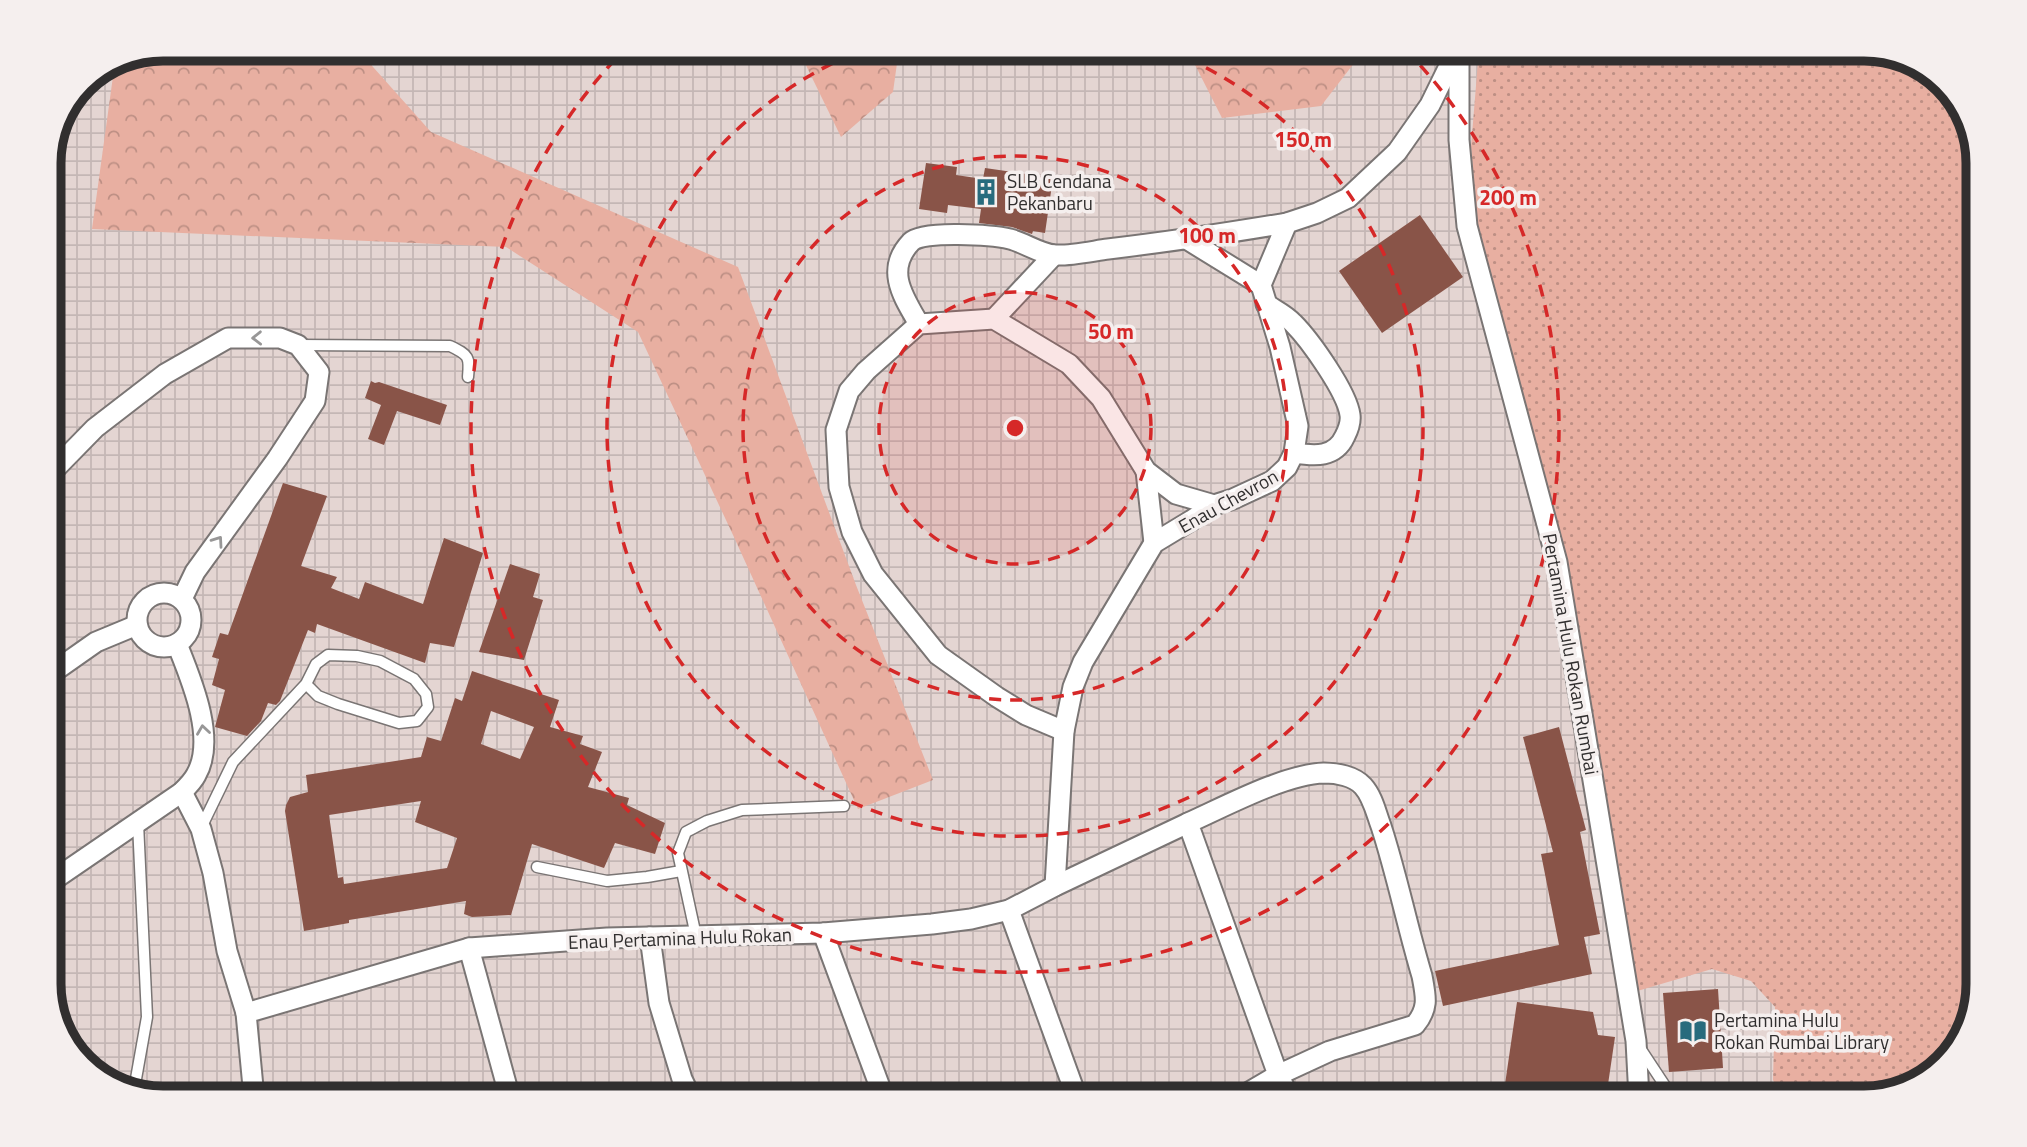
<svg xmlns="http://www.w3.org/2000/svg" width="2027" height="1147" viewBox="0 0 2027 1147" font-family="'Titillium Web',sans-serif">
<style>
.industrial{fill:url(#industrial-grid)}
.grass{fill:url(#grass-dots)}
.forest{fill:url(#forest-crowns)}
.building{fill:#895448;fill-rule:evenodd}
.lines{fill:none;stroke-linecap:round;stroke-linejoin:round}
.lane-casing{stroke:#7a7574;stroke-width:13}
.street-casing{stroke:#7a7574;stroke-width:23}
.lane{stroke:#fff;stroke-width:10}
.street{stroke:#fff;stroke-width:19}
.oneway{stroke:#989797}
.ring{fill:none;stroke:#d62828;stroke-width:3.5;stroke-dasharray:12 9}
.labels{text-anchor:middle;stroke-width:7;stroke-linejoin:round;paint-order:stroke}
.poi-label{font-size:19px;fill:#312f2f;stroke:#f5efee;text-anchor:start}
.street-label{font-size:19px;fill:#312f2f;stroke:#f5efee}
.rim{fill:none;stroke:#312f2f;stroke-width:9}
.centre{fill:#d62828;stroke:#f5efee;stroke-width:3.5}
.ring-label{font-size:21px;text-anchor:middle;font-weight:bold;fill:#d62828;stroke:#f5efee;stroke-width:7;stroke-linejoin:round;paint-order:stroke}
</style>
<defs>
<pattern id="industrial-grid" width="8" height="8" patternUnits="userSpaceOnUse" patternTransform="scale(1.75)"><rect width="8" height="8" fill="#e4d5d2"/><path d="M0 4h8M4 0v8" fill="none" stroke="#c4b7b5"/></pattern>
<pattern id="grass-dots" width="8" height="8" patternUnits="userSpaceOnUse" patternTransform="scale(1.75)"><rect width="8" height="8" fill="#e8afa1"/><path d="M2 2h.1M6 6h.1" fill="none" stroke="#bd8f84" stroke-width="1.8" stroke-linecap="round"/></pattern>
<pattern id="forest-crowns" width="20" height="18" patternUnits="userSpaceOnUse" patternTransform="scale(1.75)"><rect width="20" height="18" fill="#e8afa1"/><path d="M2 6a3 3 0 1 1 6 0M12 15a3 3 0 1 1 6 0" fill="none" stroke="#bd8f84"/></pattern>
</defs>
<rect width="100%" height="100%" fill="#e8e2e1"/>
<path class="industrial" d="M164 49H1863L1920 64 1959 100 1978 157V984L1963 1040 1921 1082 1864 1098H164L107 1083 68 1047 49 990V157L83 82Z"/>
<path class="grass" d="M1479 49H1863L1920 64 1959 100 1978 157V984L1963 1040 1921 1082 1864 1098H1783L1773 1080 1775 1007 1751 981 1712 969 1634 992 1623 891 1478 233 1471 147Z"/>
<g class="forest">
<path d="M164 49H357L431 132 738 267 856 585 933 780 858 809 733 535 638 332 506 247 92 229 114 69Z"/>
<path d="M798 49H899L893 92 841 137Z"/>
<path d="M1187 49H1365L1321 106 1222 118Z"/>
</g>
<g class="building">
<path d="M926 163 957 167 956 175 983 179 985 168 1053 178 1045 233 1033 231 1032 234 1012 227 979 223 981 209 948 205 947 213 919 209Z"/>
<path d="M1420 215 1463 277 1382 333 1339 271Z"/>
<path d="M371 381 375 383 379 382 447 405 440 425 397 411 384 445 368 439 381 405 365 398Z"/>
<path d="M283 483 327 496 301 566 337 577 331 588 359 599 365 582 423 604 444 538 483 553 454 647 430 643 425 663 317 624 315 633 308 630 280 701 276 705 268 703 261 721 247 736 215 727 225 690 212 685 219 659 212 657 220 633 228 635Z"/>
<path d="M510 564 540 574 533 597 543 600 524 660 479 652Z"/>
<path d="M472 671 559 700 550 727 583 736 580 744 602 752 588 787 629 798 627 805 665 823 655 854 615 843 604 868 532 844 511 915 472 917 464 914 466 901 349 920V923L304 931 285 811 286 805 290 797 308 792 306 775 421 757 427 737 441 741 455 698 462 701ZM491 711 534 727 520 759 481 744ZM421 801 415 822 457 838 447 868 344 884 343 877 338 878 329 815Z"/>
<path d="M1559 727 1586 830 1580 832 1600 934 1584 937 1592 974 1443 1006 1435 971 1559 945 1541 854 1553 852 1523 737Z"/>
<path d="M1718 989 1723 1068 1669 1072 1663 993Z"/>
<path d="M1517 1002 1593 1012 1598 1035 1615 1037 1606 1098H1503Z"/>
</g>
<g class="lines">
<defs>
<g id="lane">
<path d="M298 345 450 346C469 355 470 357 468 377"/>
<path d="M201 828 233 762 306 684 316 664 328 655 357 656 380 661 414 679 426 694 428 707 417 721 399 723 338 704 318 696 306 684"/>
<path d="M537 867 607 881 647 877 681 871"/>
<path d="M696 936 678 853 686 832 707 821 742 810 844 806"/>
<path d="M1640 1048 1673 1098"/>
<path d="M134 1090 147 1017 138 823"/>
</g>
<g id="street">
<path d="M1459 49V140L1467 226 1557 562 1636 1041 1639 1098"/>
<path d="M1188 240 1261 285"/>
<path d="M1266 304C1275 310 1286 315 1293 323 1310 340 1347 392 1350 415 1351 422 1348 430 1345 436 1335 458 1315 456 1294 453"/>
<path d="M994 319 1054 255"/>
<path d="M919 324C904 298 884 270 911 242 922 230 993 235 1010 239 1025 243 1040 254 1055 255 1069 256 1093 251 1108 249 1168 242 1227 233 1287 223"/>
<path d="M1146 471 1154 543"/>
<path d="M49 475 95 428 165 374 228 338H280L298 345 319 372 315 401 277 459 195 572 182 599"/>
<circle cx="164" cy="620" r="27"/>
<path d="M49 675 96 642 137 625"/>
<path d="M1064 731 1026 715 997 697 938 655 873 574 852 532 839 487 836 430 849 391 866 371 919 324 994 319 1069 364 1101 398 1146 471 1176 494 1214 505"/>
<path d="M182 792 201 829 213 873 227 951 246 1013"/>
<path d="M49 883 182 792C187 787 193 781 196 775 217 739 191 679 177 644"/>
<path d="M1055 886 1064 731 1073 687 1083 662 1154 543 1192 520 1214 505 1233 499 1272 481 1287 467 1294 453 1298 426 1280 347 1261 285 1287 223 1317 213 1348 198 1397 152 1430 105 1457 50"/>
<path d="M1009 910 1077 1098"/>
<path d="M823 933 884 1098"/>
<path d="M650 937 659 1003 682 1079 691 1098"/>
<path d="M469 948 510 1098"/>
<path d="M257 1098 253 1087 246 1013 469 948 607 938 823 933 932 924 971 919 1009 910 1055 886 1188 823"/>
<path d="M1239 1098 1278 1075 1330 1051 1415 1025C1429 1008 1426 997 1422 976 1407 926 1397 875 1381 826 1376 813 1373 797 1363 786 1354 776 1337 773 1324 773 1285 774 1224 807 1188 823L1278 1075 1290 1098"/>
</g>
</defs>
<use href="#lane" class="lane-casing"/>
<use href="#street" class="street-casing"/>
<use href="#lane" class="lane"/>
<use href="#street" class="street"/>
</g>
<defs><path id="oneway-chevron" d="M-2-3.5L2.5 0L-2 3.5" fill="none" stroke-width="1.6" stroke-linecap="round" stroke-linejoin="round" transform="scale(1.75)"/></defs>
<g class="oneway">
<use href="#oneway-chevron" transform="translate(257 338) rotate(179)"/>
<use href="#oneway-chevron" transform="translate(218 541) rotate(-55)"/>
<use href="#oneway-chevron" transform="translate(203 730) rotate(-98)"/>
</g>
<circle cx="1015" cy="428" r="136" fill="#d62828" fill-opacity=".12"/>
<g class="ring">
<circle cx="1015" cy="428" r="136"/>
<circle cx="1015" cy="428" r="272"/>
<path d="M1168 50A408 408 0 1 1 862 50"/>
<path d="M1406 50A544 544 0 1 1 624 50"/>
</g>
<defs>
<symbol id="building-bare" viewBox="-9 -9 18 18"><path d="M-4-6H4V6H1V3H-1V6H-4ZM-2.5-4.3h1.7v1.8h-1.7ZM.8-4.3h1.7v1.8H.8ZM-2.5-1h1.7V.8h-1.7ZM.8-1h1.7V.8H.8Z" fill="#286b7d" stroke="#f5efee" stroke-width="2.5" paint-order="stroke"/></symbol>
<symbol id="library-bare" viewBox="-9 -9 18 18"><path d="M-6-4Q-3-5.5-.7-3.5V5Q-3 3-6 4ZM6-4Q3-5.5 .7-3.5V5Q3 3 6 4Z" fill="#286b7d" stroke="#f5efee" stroke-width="2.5" paint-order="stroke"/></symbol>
</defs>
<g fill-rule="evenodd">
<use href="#building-bare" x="967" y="173" width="38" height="38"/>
<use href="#library-bare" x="1674" y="1012" width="38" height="38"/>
</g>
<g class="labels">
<g class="poi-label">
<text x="1007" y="188">SLB Cendana<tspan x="1007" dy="22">Pekanbaru</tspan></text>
<text x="1714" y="1027">Pertamina Hulu<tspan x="1714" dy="22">Rokan Rumbai Library</tspan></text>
</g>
<g class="street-label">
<text transform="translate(1228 501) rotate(-29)" y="7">Enau Chevron</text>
<text transform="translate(1571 654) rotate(80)" y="7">Pertamina Hulu Rokan Rumbai</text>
<text transform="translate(680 938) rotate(-2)" y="7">Enau Pertamina Hulu Rokan</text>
</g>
</g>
<path d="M0 0H2027V1147H0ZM163 61H1864A102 102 0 0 1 1966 163V984A102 102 0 0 1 1864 1086H163A102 102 0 0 1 61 984V163A102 102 0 0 1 163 61Z" fill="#f5efee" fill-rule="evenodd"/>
<path class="rim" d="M163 61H1864A102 102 0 0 1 1966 163V984A102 102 0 0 1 1864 1086H163A102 102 0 0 1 61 984V163A102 102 0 0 1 163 61Z"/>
<circle cx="1015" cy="428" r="10" class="centre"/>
<g class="ring-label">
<text x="1303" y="147">150 m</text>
<text x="1508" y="205">200 m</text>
<text x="1207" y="243">100 m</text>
<text x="1111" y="339">50 m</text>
</g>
</svg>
